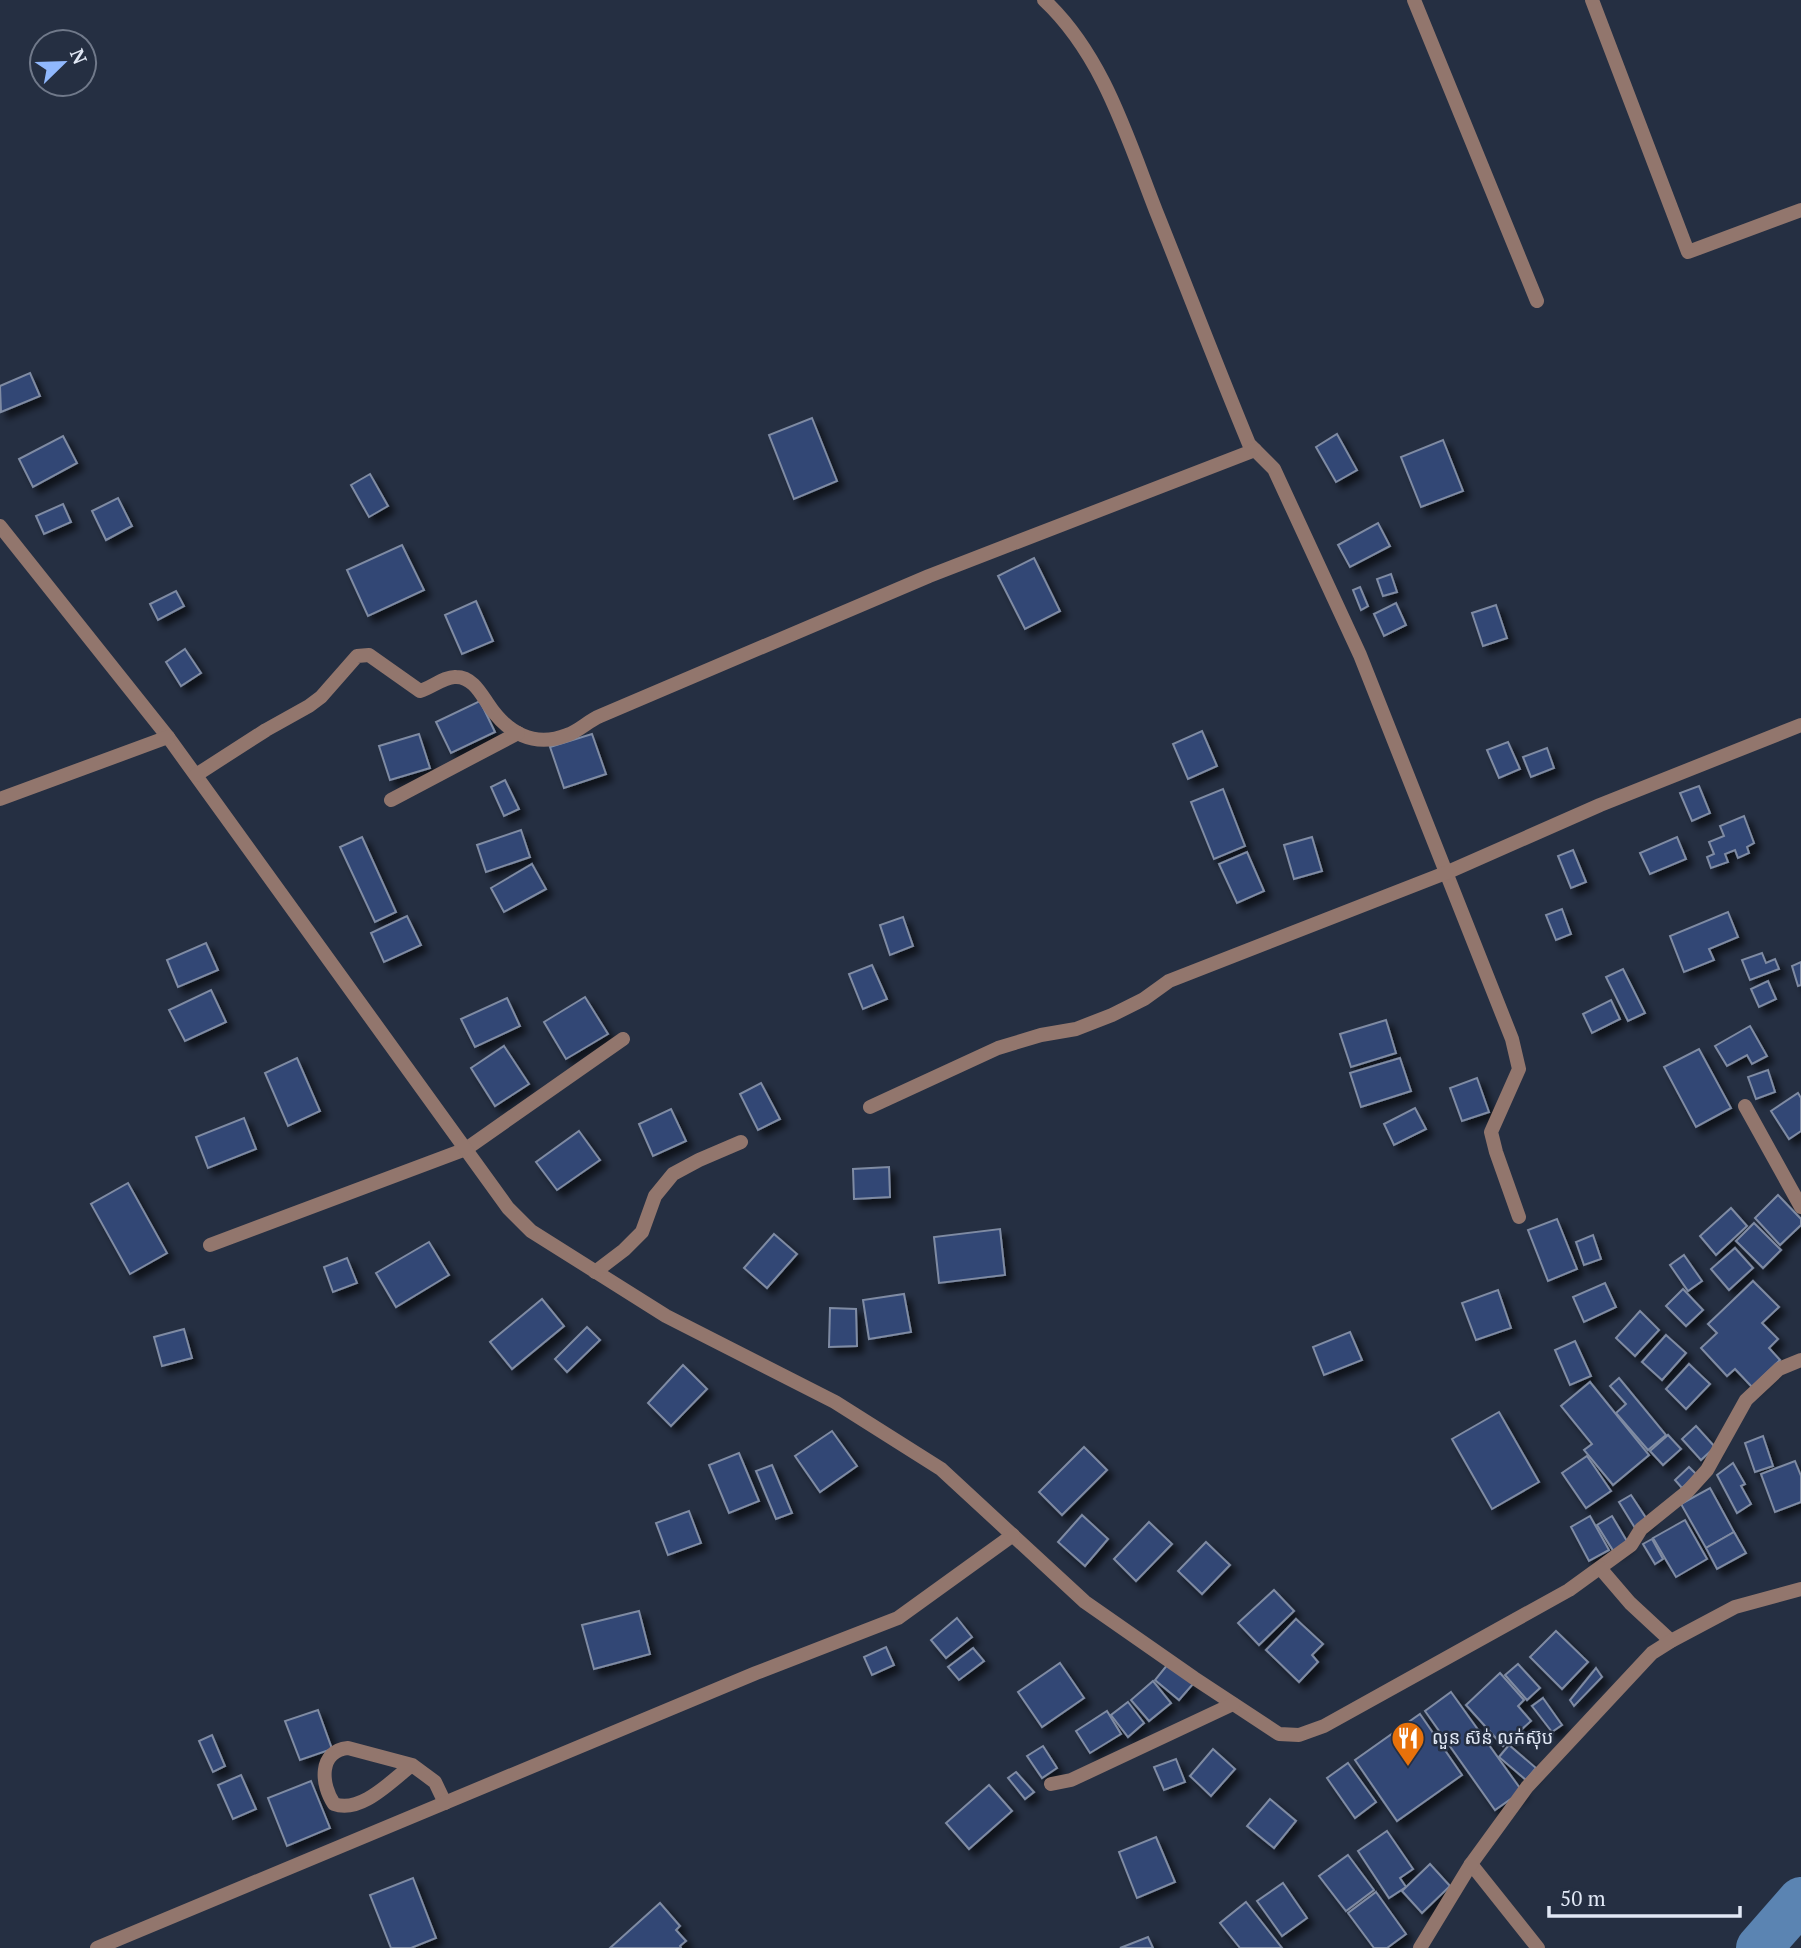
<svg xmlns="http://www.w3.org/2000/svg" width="1801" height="1948" viewBox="0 0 1801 1948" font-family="'PT Serif','Noto Sans Khmer',serif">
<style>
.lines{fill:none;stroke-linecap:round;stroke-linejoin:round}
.river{stroke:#5b84b2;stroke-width:46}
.building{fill:#314675;stroke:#7f8ba3;stroke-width:2;filter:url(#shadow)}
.service{stroke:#92766d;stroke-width:14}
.minor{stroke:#92766d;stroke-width:14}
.tertiary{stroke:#92766d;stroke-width:14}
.labels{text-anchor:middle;stroke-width:5;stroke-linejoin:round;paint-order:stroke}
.poi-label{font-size:18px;fill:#e1e8f5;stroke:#252f42;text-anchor:start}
</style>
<defs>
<filter id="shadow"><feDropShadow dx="6" dy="6" stdDeviation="3.5" flood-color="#0009"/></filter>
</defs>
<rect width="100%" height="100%" fill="#252f42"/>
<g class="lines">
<path class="river" d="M1759 1948 1801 1900"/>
</g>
<g class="building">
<path d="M30 373 40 396 1 412 0 386Z"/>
<path d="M812 418 837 481 794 499 769 435Z"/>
<path d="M1337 434 1357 470 1336 482 1316 447Z"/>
<path d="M63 436 77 463 33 487 19 459Z"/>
<path d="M1443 440 1463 491 1421 507 1401 457Z"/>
<path d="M370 474 388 506 369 517 351 485Z"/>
<path d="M118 498 132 526 106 540 92 511Z"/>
<path d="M63 504 71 522 44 534 36 516Z"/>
<path d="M1378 523 1390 546 1350 567 1338 545Z"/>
<path d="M402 545 424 590 368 616 347 570Z"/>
<path d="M1034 558 1060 611 1025 629 998 576Z"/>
<path d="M1391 574 1397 592 1383 596 1377 579Z"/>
<path d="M1360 587 1368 606 1361 610 1353 590Z"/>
<path d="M176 591 184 606 158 620 150 604Z"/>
<path d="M476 601 493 641 462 654 445 615Z"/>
<path d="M1396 603 1406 625 1384 636 1374 614Z"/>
<path d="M1496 605 1507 638 1483 646 1472 613Z"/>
<path d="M185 649 201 673 181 686 166 662Z"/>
<path d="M480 701 495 732 451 753 436 722Z"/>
<path d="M1202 731 1217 766 1188 779 1173 744Z"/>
<path d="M419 734 430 768 390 780 379 746Z"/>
<path d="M592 734 606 774 564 788 550 747Z"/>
<path d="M1508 742 1520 769 1499 778 1487 750Z"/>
<path d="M1547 748 1554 768 1531 777 1523 757Z"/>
<path d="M505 780 519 809 504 816 491 787Z"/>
<path d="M1699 786 1710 813 1692 821 1680 793Z"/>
<path d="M1223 789 1245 846 1214 859 1191 802Z"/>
<path d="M1744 816 1754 843 1747 847 1749 853 1738 858 1735 850 1725 854 1728 862 1711 868 1707 857 1714 854 1709 842 1724 836 1720 826Z"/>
<path d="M521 830 530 857 486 872 477 845Z"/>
<path d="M362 837 396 912 375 922 340 847Z"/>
<path d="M1312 837 1322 871 1294 879 1284 845Z"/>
<path d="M1677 837 1686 859 1650 874 1640 853Z"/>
<path d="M1573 850 1586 882 1571 888 1558 856Z"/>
<path d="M1247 852 1264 891 1237 903 1219 864Z"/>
<path d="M532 864 546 889 504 912 491 888Z"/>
<path d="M1562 909 1571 934 1556 940 1546 915Z"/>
<path d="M1728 912 1738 937 1709 949 1714 960 1684 972 1670 936Z"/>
<path d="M407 916 421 945 384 962 371 933Z"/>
<path d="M903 917 913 946 890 955 880 925Z"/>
<path d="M206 943 218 970 178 987 167 960Z"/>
<path d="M1762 953 1766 963 1775 959 1779 969 1750 980 1742 960Z"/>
<path d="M1801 962V985L1798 986 1792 966Z"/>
<path d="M872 965 887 999 863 1009 849 974Z"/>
<path d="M1623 969 1645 1013 1628 1021 1606 977Z"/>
<path d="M1768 981 1776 999 1759 1007 1751 989Z"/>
<path d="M211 990 226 1022 185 1041 169 1010Z"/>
<path d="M585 997 608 1034 566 1059 544 1022Z"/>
<path d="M507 998 520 1026 475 1047 461 1019Z"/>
<path d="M1611 1000 1620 1019 1592 1033 1583 1014Z"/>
<path d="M1386 1020 1396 1053 1351 1067 1340 1034Z"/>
<path d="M1750 1026 1767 1056 1752 1064 1747 1055 1727 1066 1715 1046Z"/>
<path d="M504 1046 529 1084 495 1106 471 1068Z"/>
<path d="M1699 1049 1731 1108 1696 1127 1664 1067Z"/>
<path d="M297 1058 320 1111 288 1126 265 1073Z"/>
<path d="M1400 1058 1411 1091 1361 1107 1350 1073Z"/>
<path d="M1768 1070 1775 1092 1756 1099 1748 1077Z"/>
<path d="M1477 1078 1489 1112 1462 1121 1450 1088Z"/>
<path d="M761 1083 780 1119 758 1130 740 1094Z"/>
<path d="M1798 1093 1801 1098V1131L1789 1139 1771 1111Z"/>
<path d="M1415 1108 1426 1129 1394 1145 1384 1124Z"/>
<path d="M671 1109 686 1141 653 1156 639 1124Z"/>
<path d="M244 1118 256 1149 208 1168 196 1137Z"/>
<path d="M579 1131 600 1160 557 1190 536 1162Z"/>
<path d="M889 1167 890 1197 854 1199 853 1169Z"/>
<path d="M128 1183 167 1253 130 1274 91 1204Z"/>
<path d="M1778 1195 1801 1219V1225L1780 1245 1755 1218Z"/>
<path d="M1731 1208 1747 1226 1716 1255 1700 1236Z"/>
<path d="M1557 1219 1577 1269 1548 1281 1528 1230Z"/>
<path d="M1754 1223 1781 1250 1763 1268 1736 1241Z"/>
<path d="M1000 1229 1005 1275 939 1283 934 1237Z"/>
<path d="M774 1234 797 1254 767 1288 744 1268Z"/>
<path d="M1593 1235 1601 1259 1584 1265 1576 1242Z"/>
<path d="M429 1242 449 1275 396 1307 376 1273Z"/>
<path d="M1735 1248 1753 1268 1729 1290 1711 1269Z"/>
<path d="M1684 1255 1702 1281 1688 1291 1670 1265Z"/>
<path d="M347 1258 357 1283 333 1292 324 1267Z"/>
<path d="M1753 1281 1779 1307 1762 1323 1778 1339 1769 1348 1780 1360 1752 1387 1735 1369 1727 1376 1701 1348 1717 1333 1708 1324Z"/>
<path d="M1605 1283 1616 1307 1584 1322 1573 1297Z"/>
<path d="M1683 1289 1703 1310 1686 1326 1666 1306Z"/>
<path d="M1498 1290 1511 1328 1476 1340 1462 1303Z"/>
<path d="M904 1294 911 1332 869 1339 863 1300Z"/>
<path d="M542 1299 564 1326 512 1369 490 1342Z"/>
<path d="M830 1308 856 1309 857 1346 829 1347Z"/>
<path d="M1640 1311 1659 1330 1635 1356 1616 1338Z"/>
<path d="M587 1327 600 1340 567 1372 555 1359Z"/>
<path d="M184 1329 192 1358 162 1366 154 1337Z"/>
<path d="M1350 1332 1362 1360 1324 1375 1313 1347Z"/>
<path d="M1666 1335 1686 1353 1662 1380 1642 1362Z"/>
<path d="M1575 1341 1591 1376 1570 1385 1555 1350Z"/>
<path d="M1689 1364 1710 1384 1686 1409 1666 1389Z"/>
<path d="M683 1365 707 1389 671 1426 648 1403Z"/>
<path d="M1619 1378 1666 1435 1648 1450 1616 1413 1626 1404 1610 1386Z"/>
<path d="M1590 1382 1649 1455 1613 1485 1584 1450 1592 1444 1561 1406Z"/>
<path d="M1499 1412 1539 1482 1492 1509 1452 1439Z"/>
<path d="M1696 1426 1715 1447 1701 1460 1682 1439Z"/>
<path d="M832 1431 857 1466 820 1492 795 1456Z"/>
<path d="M1668 1435 1681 1449 1663 1465 1650 1451Z"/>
<path d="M1763 1436 1773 1466 1755 1472 1745 1443Z"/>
<path d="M1084 1447 1107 1470 1062 1515 1039 1492Z"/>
<path d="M739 1453 759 1501 729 1513 709 1465Z"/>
<path d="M1587 1456 1611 1491 1586 1508 1562 1473Z"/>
<path d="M1795 1461 1801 1476V1502L1775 1512 1761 1474Z"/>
<path d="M1733 1463 1745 1484 1741 1486 1751 1504 1737 1513 1717 1475Z"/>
<path d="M772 1465 792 1513 776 1519 756 1471Z"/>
<path d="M1689 1467 1697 1475 1682 1488 1675 1480Z"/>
<path d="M1710 1488 1734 1532 1706 1548 1681 1504Z"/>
<path d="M1631 1495 1648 1521 1635 1528 1619 1502Z"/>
<path d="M689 1511 701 1543 668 1555 656 1523Z"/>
<path d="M1082 1515 1108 1539 1085 1566 1058 1542Z"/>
<path d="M1590 1516 1609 1550 1589 1561 1571 1527Z"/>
<path d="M1612 1516 1628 1543 1614 1552 1597 1525Z"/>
<path d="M1685 1520 1707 1559 1676 1577 1653 1538Z"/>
<path d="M1149 1522 1172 1544 1136 1581 1114 1559Z"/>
<path d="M1734 1532 1746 1553 1717 1569 1706 1548Z"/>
<path d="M1652 1539 1663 1559 1655 1564 1643 1544Z"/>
<path d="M1206 1542 1230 1565 1202 1594 1178 1571Z"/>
<path d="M1274 1590 1294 1611 1259 1645 1238 1623Z"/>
<path d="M639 1611 650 1654 594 1669 582 1625Z"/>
<path d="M957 1618 972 1637 946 1658 931 1640Z"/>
<path d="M1296 1619 1323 1644 1312 1655 1318 1662 1299 1682 1266 1650Z"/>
<path d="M1556 1631 1588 1662 1562 1689 1530 1657Z"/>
<path d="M886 1647 894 1665 872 1675 864 1657Z"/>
<path d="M973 1648 984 1661 959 1680 948 1667Z"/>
<path d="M1060 1663 1084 1698 1042 1727 1018 1692Z"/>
<path d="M1168 1664 1193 1684 1179 1700 1155 1680Z"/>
<path d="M1518 1664 1540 1688 1527 1700 1505 1675Z"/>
<path d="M1596 1668 1602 1677 1574 1706 1570 1700Z"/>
<path d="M1500 1673 1524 1700 1518 1706 1531 1721 1503 1746 1466 1705Z"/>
<path d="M1153 1681 1171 1703 1149 1721 1131 1700Z"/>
<path d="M1451 1692 1522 1791 1495 1810 1425 1711Z"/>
<path d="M1543 1698 1562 1725 1552 1732 1532 1706Z"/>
<path d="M1128 1702 1144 1723 1128 1737 1111 1715Z"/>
<path d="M318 1710 332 1749 300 1760 285 1721Z"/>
<path d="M1107 1711 1121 1734 1090 1753 1076 1731Z"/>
<path d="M1420 1714 1462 1775 1397 1821 1355 1760Z"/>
<path d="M212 1735 225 1766 213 1772 199 1741Z"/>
<path d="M1509 1745 1536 1768 1526 1780 1499 1757Z"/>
<path d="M1043 1746 1057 1768 1042 1778 1027 1756Z"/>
<path d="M1213 1749 1235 1769 1211 1796 1190 1776Z"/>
<path d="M1176 1759 1185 1782 1164 1790 1154 1767Z"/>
<path d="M1348 1763 1376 1802 1355 1818 1327 1778Z"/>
<path d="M1016 1772 1034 1792 1025 1799 1008 1778Z"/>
<path d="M241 1775 256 1809 233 1819 218 1785Z"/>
<path d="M311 1781 330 1828 287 1846 268 1798Z"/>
<path d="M989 1785 1012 1811 969 1849 946 1823Z"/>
<path d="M1270 1799 1296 1821 1274 1848 1247 1826Z"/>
<path d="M1387 1831 1413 1869 1400 1878 1406 1887 1389 1898 1358 1851Z"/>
<path d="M1156 1837 1175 1882 1137 1898 1119 1852Z"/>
<path d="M1348 1855 1374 1890 1346 1911 1319 1876Z"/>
<path d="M1430 1864 1450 1886 1422 1913 1402 1891Z"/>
<path d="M413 1878 436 1938 411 1948H391L370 1895Z"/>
<path d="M1283 1883 1307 1918 1282 1936 1257 1901Z"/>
<path d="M1376 1892 1406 1934 1387 1948H1374L1348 1913Z"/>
<path d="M1246 1902 1282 1948H1240L1220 1923Z"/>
<path d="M660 1903 680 1926 676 1930 686 1941 680 1946 681 1948H610Z"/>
<path d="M1148 1937 1153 1948H1120Z"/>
</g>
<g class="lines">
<path class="service" d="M210 1245 466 1149 623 1039"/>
<g class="minor">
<path d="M1044 0C1103 55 1127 137 1156 211 1187 288 1217 367 1249 444L1274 469 1360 655 1512 1039 1519 1069 1491 1132 1496 1152 1519 1217"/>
<path d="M1414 0 1537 301"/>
<path d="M1592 0 1688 252 1801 210"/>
<path d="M0 526 168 737 508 1208 531 1231 666 1316 835 1402 941 1469 1085 1602 1194 1678 1279 1734 1299 1735 1324 1726 1569 1590 1631 1545 1641 1529 1688 1491 1707 1470 1746 1400 1779 1369 1801 1360"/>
<path d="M196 775 266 730 309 706 321 697 357 656 369 655 420 691C431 688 445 676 456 677 472 677 480 692 488 704 507 733 534 748 567 735 579 731 588 721 600 716L929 576 1255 450"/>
<path d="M0 799 168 737"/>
<path d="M391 800 518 733"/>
<path d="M1745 1106 1801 1207"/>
<path d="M870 1107 998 1048 1041 1035 1076 1029 1112 1015 1144 999 1169 981 1448 872 1600 805 1801 725"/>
<path d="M595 1272 624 1250 642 1232 655 1196 673 1174 699 1160 741 1142"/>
<path d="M1600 1568 1630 1603 1671 1641"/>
<path d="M412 1765C391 1781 361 1814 334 1804 321 1785 318 1751 348 1748L412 1765 435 1782 445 1803"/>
<path d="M1051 1784 1071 1780 1233 1704"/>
<path d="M1471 1864 1538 1948"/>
<path d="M97 1948 756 1673 898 1618 1013 1535"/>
</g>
<path class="tertiary" d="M1420 1948 1471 1864 1527 1787 1652 1653 1671 1641 1735 1607 1801 1589"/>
</g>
<defs>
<symbol id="restaurant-pin" viewBox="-11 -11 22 30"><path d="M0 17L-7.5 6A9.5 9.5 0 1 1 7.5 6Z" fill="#e8710a" stroke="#252f42"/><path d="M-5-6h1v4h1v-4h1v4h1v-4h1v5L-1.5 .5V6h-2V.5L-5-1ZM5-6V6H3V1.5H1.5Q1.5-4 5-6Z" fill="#fff"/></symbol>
</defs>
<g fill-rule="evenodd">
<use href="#restaurant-pin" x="1389" y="1719" width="38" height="52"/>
</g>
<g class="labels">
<g class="poi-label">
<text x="1432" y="1744">លួន ស៊ន់ លក់ស៊ុប</text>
</g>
</g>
<g transform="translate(63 63) rotate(67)"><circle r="33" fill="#252f42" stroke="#70798a" stroke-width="2"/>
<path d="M0-5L12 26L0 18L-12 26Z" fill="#90b8fd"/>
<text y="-10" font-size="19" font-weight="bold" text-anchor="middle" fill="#e1e8f5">N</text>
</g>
<path d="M1549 1906v10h191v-10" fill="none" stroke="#e1e8f5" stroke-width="3.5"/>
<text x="1560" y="1906" font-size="21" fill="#e1e8f5" stroke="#252f42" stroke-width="5" paint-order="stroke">50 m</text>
</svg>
